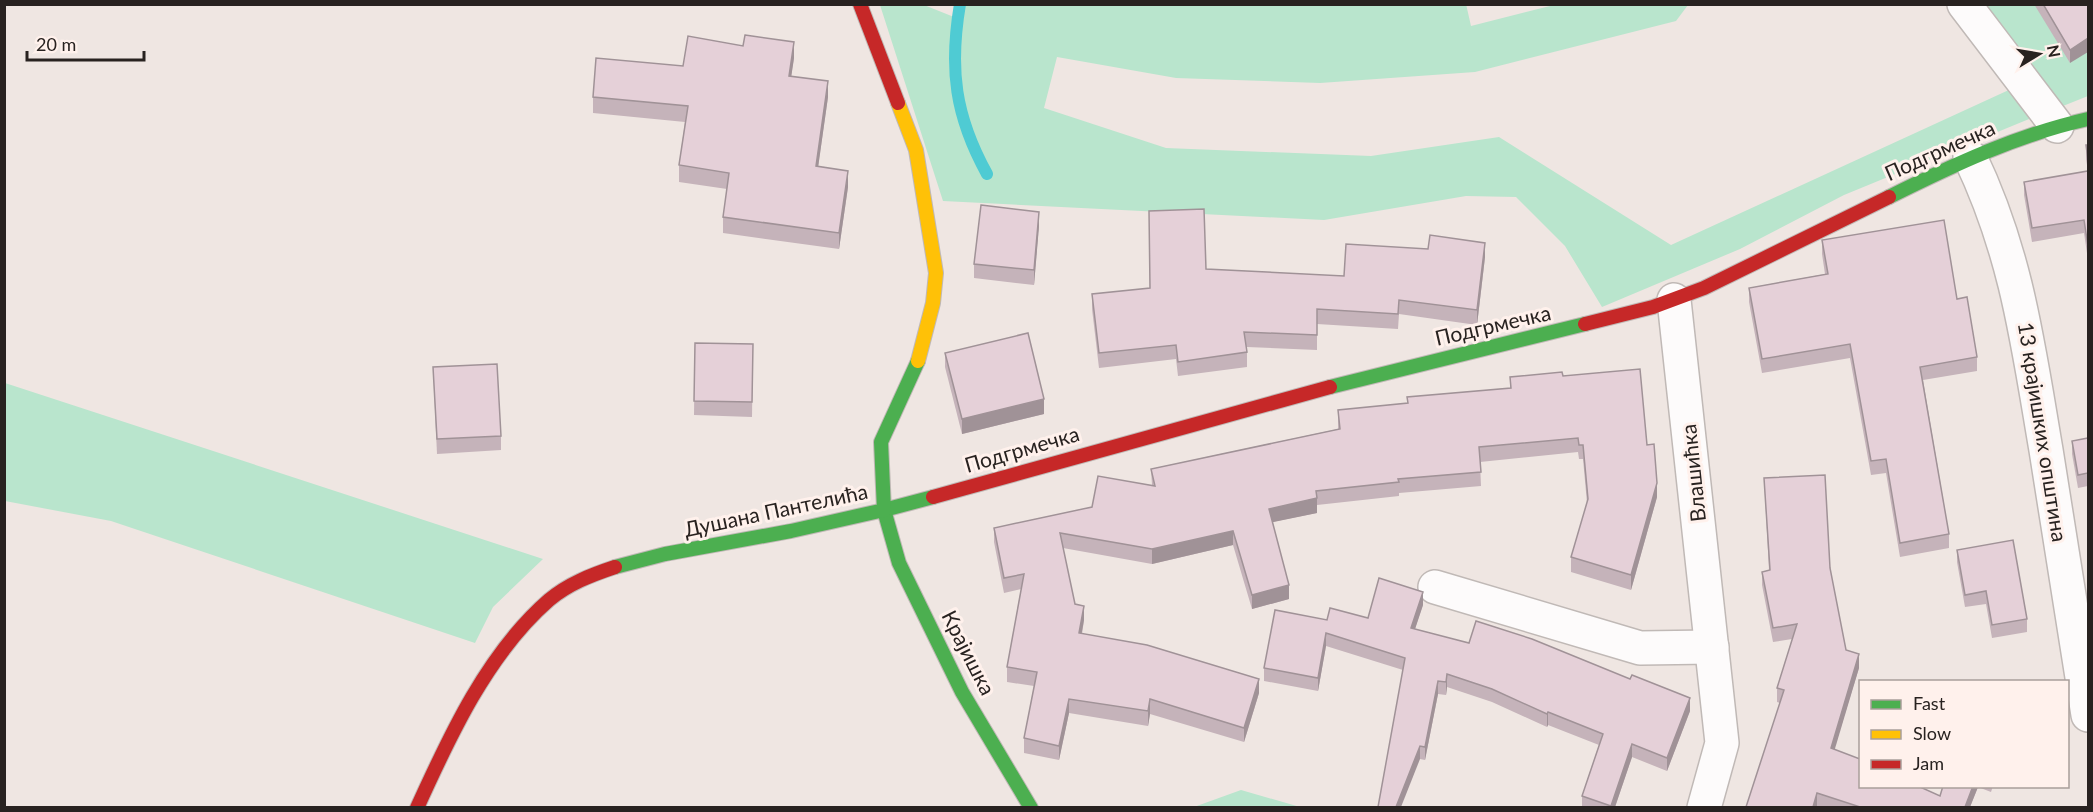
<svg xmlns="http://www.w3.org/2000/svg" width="2093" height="812" viewBox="0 0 2093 812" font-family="Lato,sans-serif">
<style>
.green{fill:#b9e5cd}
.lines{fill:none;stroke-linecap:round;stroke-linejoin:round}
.stream{stroke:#4fcbd3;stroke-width:12}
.street-casing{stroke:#c0b9b6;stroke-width:36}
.fast-casing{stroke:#c0b9b6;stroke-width:16}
.slow-casing{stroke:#c0b9b6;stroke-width:16}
.jam-casing{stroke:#c0b9b6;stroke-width:16}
.street{stroke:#fdfbfb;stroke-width:33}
.fast{stroke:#4caf50;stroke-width:14}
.slow{stroke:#ffc107;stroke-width:14}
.jam{stroke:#c62828;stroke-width:14}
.wall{fill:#c5b3ba}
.shaded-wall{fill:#a09297}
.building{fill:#e5d0d8;stroke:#a09297;stroke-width:1.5}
.labels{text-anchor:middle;stroke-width:6;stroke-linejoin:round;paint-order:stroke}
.street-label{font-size:21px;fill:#282220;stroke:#fff1ec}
</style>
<rect width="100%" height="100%" fill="#efe6e2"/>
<g class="green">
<path d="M959 4H1466L1471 26 1554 5H1688L1676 21 1475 72 1320 83 1176 78 1057 57 1044 108 1166 148 1371 156 1499 137 1671 245 2011 89 2034 117 1844 195 1740 249 1602 307 1565 246 1516 197 1466 196 1324 220 943 201 880 5H924L954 17Z"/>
<path d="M1984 5H2088V96L2058 108Z"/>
<path d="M4 383H5L543 559 493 607 475 643 111 521 5 501Z"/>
<path d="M1241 790 1300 807H1194Z"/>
</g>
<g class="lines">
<path class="stream" d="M960 4C949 69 955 116 987 174"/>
<defs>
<g id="street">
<path d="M1964 4 2057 126"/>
<path d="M1970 157C2017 255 2028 345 2046 450 2060 538 2074 627 2088 715"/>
<path d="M1674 300 1722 743 1704 808"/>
<path d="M1435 587 1640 648 1712 647"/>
</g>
<g id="fast">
<path d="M1889 197C1953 165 2017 135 2088 119"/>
<path d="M1330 387 1585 324"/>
<path d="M933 497 884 510 899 563 962 692 1031 808"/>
<path d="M615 567 665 554 791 531 884 510 881 442 918 361"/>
</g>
<path id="slow" d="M898 103 916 150 936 273 933 303 918 361"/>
<g id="jam">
<path d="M860 4 898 103"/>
<path d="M1585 324 1653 307 1704 288 1889 197"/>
<path d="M933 497 1330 387"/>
<path d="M417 808C450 735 488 653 549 600 568 584 591 575 615 567"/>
</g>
</defs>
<use href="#street" class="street-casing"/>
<use href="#fast" class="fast-casing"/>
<use href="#slow" class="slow-casing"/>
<use href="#jam" class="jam-casing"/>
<use href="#street" class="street"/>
<use href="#fast" class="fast"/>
<use href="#slow" class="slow"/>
<use href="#jam" class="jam"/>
</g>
<g class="wall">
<path d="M2034 4H2088L2070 63Z"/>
<path d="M794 58 791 76 828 97 818 167 848 187 839 249 723 233V217L727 189 679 182V165L685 122 593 113V97Z"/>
<path d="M2086 145H2088V260L2084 233 2032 242 2024 195V182L2088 171 2086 159Z"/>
<path d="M1039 226 1034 285 974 278V264Z"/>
<path d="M1822 240 1957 299 1977 357V371L1923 380 1949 534V548L1900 557 1886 473 1871 475 1850 358 1762 373 1749 302V288L1825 274 1822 254Z"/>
<path d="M1485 257 1477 325 1399 314 1398 329 1317 324V350L1247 347V367L1178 376 1176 359 1099 368 1092 309V294L1150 288 1206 269 1344 276Z"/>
<path d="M695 343 753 344 752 417 694 415Z"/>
<path d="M945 353 1044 414 962 434 945 367Z"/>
<path d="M433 367 501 436V450L437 454Z"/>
<path d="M1563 376 1647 445 1657 497 1631 590 1571 572V557L1587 503 1583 459H1579L1578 452 1480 462 1481 486 1399 493V496L1317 505V513L1272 522 1289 599 1252 609 1233 545 1152 564 1063 548 1075 604 1084 620 1082 634 1259 693 1244 742 1150 714 1148 726 1069 713 1059 760 1024 753V738L1034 686 1007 682V667L1021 589 1004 593 994 542V528L1092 507 1152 485 1151 469 1338 429V410L1407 403V397L1510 388V377Z"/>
<path d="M2088 438V486L2078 488 2072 454V441Z"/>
<path d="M1764 478 1830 568 1846 650 1859 668 1834 749 1860 786 1940 796 1943 786H1993L1991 792 1978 787 1970 807H1817L1780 703 1777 702V688L1792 639 1773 642 1762 585V572L1769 570Z"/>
<path d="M1957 550 2027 619V632L1992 638 1986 604 1965 607 1957 562Z"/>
<path d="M1423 605 1415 629 1690 711 1667 771 1632 757 1615 807H1582V796L1599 745 1548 725 1547 727 1492 702 1447 687 1446 695 1438 694 1425 760 1420 759 1403 670 1326 646 1318 691 1264 681V668L1327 620 1368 618Z"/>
</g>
<g class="shaded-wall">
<path d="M2088 38V52L2070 63V50Z"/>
<path d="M794 42V58L789 92V76Z"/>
<path d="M828 81V97L816 182V166Z"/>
<path d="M848 171V187L839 249V233Z"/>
<path d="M1039 212V226L1034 285V270Z"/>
<path d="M1485 243V257L1477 325V310Z"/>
<path d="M1044 399V414L962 434V419Z"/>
<path d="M1657 483V497L1631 590V575Z"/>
<path d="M1317 498V513L1269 523V509Z"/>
<path d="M1233 531V545L1152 564V549Z"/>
<path d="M1289 585V599L1252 609V595Z"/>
<path d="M1423 592V605L1411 641V628Z"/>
<path d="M1084 606V620L1079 648V633Z"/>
<path d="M1326 633V646L1318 691V678Z"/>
<path d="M1859 654V668L1831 762V748Z"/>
<path d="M1447 674V687L1446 695V682Z"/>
<path d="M1259 679V693L1244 742V728Z"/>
<path d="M1438 681V694L1425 760V747Z"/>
<path d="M1690 698V711L1667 771V758Z"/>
<path d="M1069 699V713L1059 760V746Z"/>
<path d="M1150 699V714L1148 726V711Z"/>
<path d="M1548 712V725L1547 727V714Z"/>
<path d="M1632 744V757L1615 807H1611Z"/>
<path d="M1420 746V759L1401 807H1396Z"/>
<path d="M1973 786H1978V787L1970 807H1965Z"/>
<path d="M1817 793V807H1813Z"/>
</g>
<g class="building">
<path d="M2043 4H2088V38L2070 50Z"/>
<path d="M745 35 794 42 789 76 828 81 816 166 848 171 839 233 723 217 729 173 679 165 688 106 593 97 596 58 683 66 688 36 743 46Z"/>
<path d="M2086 145H2088V160Z"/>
<path d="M2088 171V246L2084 220 2032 228 2024 182Z"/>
<path d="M981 205 1039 212 1034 270 974 264Z"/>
<path d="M1204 209 1206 269 1344 276 1346 244 1428 249 1430 235 1485 243 1477 310 1399 300 1398 314 1317 309V335L1244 332 1247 352 1178 362 1176 345 1099 353 1092 294 1150 288 1149 211Z"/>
<path d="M1944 220 1957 299 1967 297 1977 357 1920 367 1949 534 1900 543 1886 459 1871 461 1850 344 1762 359 1749 288 1828 274 1822 240Z"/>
<path d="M1028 333 1044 399 962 419 945 353Z"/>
<path d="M695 343 753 344 752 402 694 401Z"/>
<path d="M497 364 501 436 437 439 433 367Z"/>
<path d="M1640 369 1647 445 1654 444 1657 483 1631 575 1571 557 1588 499 1583 445H1579L1578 438 1479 447 1481 472 1398 479 1399 482 1316 491 1317 498 1269 509 1289 585 1252 595 1233 531 1152 549 1060 533 1075 604 1084 606 1079 633 1147 645 1259 679 1244 728 1150 699 1148 711 1069 699 1059 746 1024 738 1037 672 1007 667 1024 574 1004 578 994 528 1092 507 1098 476 1155 486 1151 469 1340 429 1338 410 1408 403 1407 397 1511 388 1510 377 1562 372 1563 376Z"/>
<path d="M2088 438V473L2078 475 2072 441Z"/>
<path d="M1825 475 1830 568 1846 650 1859 654 1831 748 1860 759V786H1918L1940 796 1943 786H1973L1965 807H1860L1817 793 1813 807H1746L1784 690 1777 688 1797 624 1773 628 1762 572 1770 570 1764 478Z"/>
<path d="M2013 540 2027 619 1992 625 1986 591 1965 595 1957 550Z"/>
<path d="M1379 578 1423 592 1411 628 1469 643 1476 621 1532 639 1630 679 1632 675 1690 698 1667 758 1632 744 1611 806 1582 796 1603 734 1548 712 1547 714 1492 689 1447 674 1446 682 1438 681 1425 747 1420 746 1396 807H1378L1405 658 1326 633 1318 678 1264 668 1275 610 1327 620 1330 608 1368 618Z"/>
</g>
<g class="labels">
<g class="street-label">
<text transform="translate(1940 151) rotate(-24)" y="7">Подгрмечка</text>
<text transform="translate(1493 326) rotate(-13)" y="7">Подгрмечка</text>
<text transform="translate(2042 432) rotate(81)" y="7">13 крајишких општина</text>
<text transform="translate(1022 450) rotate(-16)" y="7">Подгрмечка</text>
<text transform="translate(1694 473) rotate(-96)" y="7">Влашићка</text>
<text transform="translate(776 511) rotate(-12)" y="7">Душана Пантелића</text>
<text transform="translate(968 653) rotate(63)" y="7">Крајишка</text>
</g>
</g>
<rect width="2093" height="812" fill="none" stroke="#282220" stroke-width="12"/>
<rect x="1859" y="680" width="210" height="108" fill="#fff1ec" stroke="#a99e9a" stroke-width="1.5"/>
<rect x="1871" y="700" width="30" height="9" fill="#4caf50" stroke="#a99e9a" stroke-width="1.5"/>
<text x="1913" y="710" font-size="18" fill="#282220">Fast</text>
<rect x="1871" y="730" width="30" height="9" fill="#ffc107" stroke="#a99e9a" stroke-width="1.5"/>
<text x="1913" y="740" font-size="18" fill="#282220">Slow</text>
<rect x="1871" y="760" width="30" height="9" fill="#c62828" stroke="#a99e9a" stroke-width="1.5"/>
<text x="1913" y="770" font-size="18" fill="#282220">Jam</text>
<g transform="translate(2039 54) rotate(79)" stroke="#fff1ec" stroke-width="4.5" paint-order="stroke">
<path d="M0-4.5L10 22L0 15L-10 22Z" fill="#282220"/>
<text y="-9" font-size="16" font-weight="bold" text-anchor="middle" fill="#282220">N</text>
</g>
<path d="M27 51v9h117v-9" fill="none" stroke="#282220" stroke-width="3"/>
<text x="36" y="51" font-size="18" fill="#282220" stroke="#fff1ec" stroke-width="4.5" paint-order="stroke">20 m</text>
</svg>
